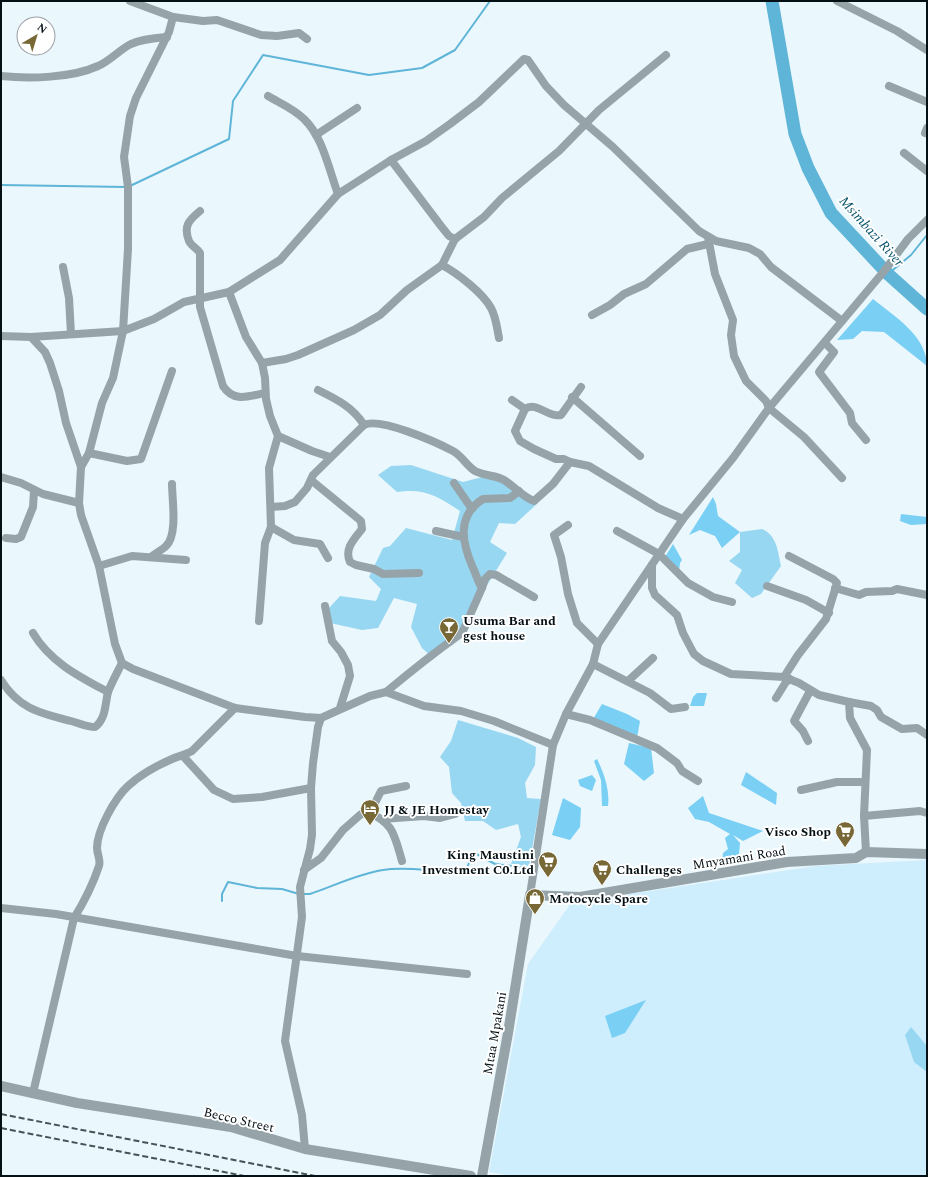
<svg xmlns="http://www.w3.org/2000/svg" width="928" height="1177" viewBox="0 0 928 1177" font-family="Spectral,serif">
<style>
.built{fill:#ceeefd}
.green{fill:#98d7f2}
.forest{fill:#7ad0f4}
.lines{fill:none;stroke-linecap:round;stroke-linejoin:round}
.stream{stroke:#5eb5d8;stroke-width:2}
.river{stroke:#5eb5d8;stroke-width:13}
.minor{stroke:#96a4aa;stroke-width:8}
.tertiary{stroke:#96a4aa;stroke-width:10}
.rail{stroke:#475257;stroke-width:2;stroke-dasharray:6 3;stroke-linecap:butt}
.labels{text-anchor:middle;stroke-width:4;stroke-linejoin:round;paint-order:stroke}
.poi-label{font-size:13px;font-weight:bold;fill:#051015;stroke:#fff;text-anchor:start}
.street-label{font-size:13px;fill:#051015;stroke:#fff}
.water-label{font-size:14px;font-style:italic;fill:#07536b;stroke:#fff}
</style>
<rect width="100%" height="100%" fill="#eaf7fc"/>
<path class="built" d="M927 860V1176H511L489 1172 528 964 571 903 815 866Z"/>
<g class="green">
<path d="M411 465 463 482 486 476 510 483 538 503 515 524 499 523 490 542 507 553 484 590 460 638 433 658 422 648 411 627 417 604 394 598 378 628 362 630 330 623 329 608 340 596 376 601 381 589 369 577 383 548 390 546 406 528 452 540 460 511C437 496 425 488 397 492L378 475 391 466Z"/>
<path d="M762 529C777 535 778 552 781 566L761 594 752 598 735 583 742 570 729 561 740 552V532Z"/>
<path d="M458 720 518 738 536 747 535 765 525 783 527 798 541 799 529 866 511 864 521 837 518 824 496 830 483 821H465L461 803 452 793 449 767 440 757 451 741Z"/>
<path d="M911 1027 927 1046V1072L914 1062 905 1035Z"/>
</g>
<g class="forest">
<path d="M873 299C894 316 927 336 927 366L884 332 862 331 853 339 837 340Z"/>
<path d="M713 497 716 504 718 516 740 532 722 548 715 536 700 530 689 535Z"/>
<path d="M901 514 927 517V524L911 525 900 521Z"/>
<path d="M673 544 682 560 680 563 679 572 665 557Z"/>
<path d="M697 693H707L704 706H690L693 697Z"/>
<path d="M602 704 627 714 640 721 637 738 592 721Z"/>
<path d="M629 743 651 748 654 773 644 781 624 764Z"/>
<path d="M597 759C604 773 610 790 608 806H602L601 780 594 761Z"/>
<path d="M746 772 777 793 776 805 741 785Z"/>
<path d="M592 775 596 780 592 791 580 786 578 780Z"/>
<path d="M703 796 709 813 763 831 743 841 733 835 740 843 739 854 731 860 722 863 723 853 728 849 725 838 730 834 709 822 695 819 688 808Z"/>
<path d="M563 798 581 808 580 827 570 840 552 835Z"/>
<path d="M646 1000 625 1033 612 1038 605 1016Z"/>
</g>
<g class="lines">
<g class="stream">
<path d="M1 185 126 187"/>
<path d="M130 186 229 139 233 101 263 55 369 75 422 68 455 50 490 1"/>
<path d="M888 274 911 255 927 235"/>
<path d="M303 894H310C334 886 357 874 383 870 410 865 438 874 466 871L473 852 495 864 529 868"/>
<path d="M222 901V894L228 882 257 888 282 889 299 894"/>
</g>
<path class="river" d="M772 1 795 134 808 168 831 213 888 274 927 309"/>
<g class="minor">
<path d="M130 1 173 17 203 21 217 20 261 35 277 36 299 33 307 39"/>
<path d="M837 1 897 31 927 50"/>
<path d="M1 76C29 79 72 78 98 66 110 61 119 50 131 44 142 39 155 38 167 37"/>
<path d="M889 86 927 102"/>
<path d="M268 96C280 103 294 109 304 119 323 137 329 170 338 194"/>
<path d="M925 133 927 128"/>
<path d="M316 135 357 108"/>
<path d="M904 153 927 171"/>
<path d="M391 160 441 226 449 236 455 239 484 217 502 198 559 151 599 110 666 55"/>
<path d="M200 211C189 220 183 226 189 241 191 246 197 248 200 253V307L223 386C234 403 249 396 265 393"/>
<path d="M708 237 715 274 733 320 731 335 734 356 746 381 766 401 769 408 804 437 842 478"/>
<path d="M442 265 455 239"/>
<path d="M63 267 69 298 71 334"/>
<path d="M229 292 246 337 262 363 265 378 266 399 270 416 278 436 269 468 271 527 265 543 259 621"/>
<path d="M592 315 610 305 624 294 646 284 687 249 708 244"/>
<path d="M1 336 31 337 45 352 50 363 59 391 66 423 81 467 79 503 81 515 99 566 115 644 122 663 133 669 235 708 305 717 321 718 370 696 386 692 424 706 461 711 494 721 553 745"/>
<path d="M31 337 123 331 154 319 184 302 229 292 280 260 338 194 391 160 426 141 450 124 479 102 524 59 528 60 546 86 564 105 613 147 699 231 716 241 749 248 760 254 771 267 842 321"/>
<path d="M825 343 834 352 819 372 850 413 852 423 866 440"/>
<path d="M262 363 286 359 298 355 354 330 380 315 407 290 442 265C457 273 483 293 491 308 496 317 497 328 499 338"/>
<path d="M318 390C336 399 353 407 364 425"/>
<path d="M572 397 640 456"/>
<path d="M512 400 525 409 515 431 520 441 534 449 556 459H564L570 462 589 466 658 508 683 519"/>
<path d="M525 409C537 401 548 418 561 415L581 387"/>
<path d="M278 436 312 451 330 457"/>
<path d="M89 453 127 461 141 459 172 371"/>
<path d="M81 467 89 453 102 403 113 378 123 331 128 249V187L124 157 130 116 136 98 169 32 173 17"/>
<path d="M1 477 21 483 43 494 79 503"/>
<path d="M311 480 361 521 362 529C354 539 344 549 350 562L356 565 374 569 383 574 419 573"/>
<path d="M454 483 472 509"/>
<path d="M271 507 285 506 295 502 307 488 313 475 364 425C380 417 436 442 453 451 462 456 467 466 475 471 484 476 496 475 504 480 515 487 523 497 534 501L553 484 570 462"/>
<path d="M568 525 554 535 561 557 568 594 577 623 598 644"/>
<path d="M271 527 294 540 320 544 328 558"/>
<path d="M436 531 463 537"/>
<path d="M617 531 659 554 688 583 713 597 732 602"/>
<path d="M6 538 16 539 21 537 33 507 34 491"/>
<path d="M151 557C156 553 162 550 166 546 178 535 172 499 172 484"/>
<path d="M652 565V588L655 595 677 615 683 633 694 654 703 661 731 674 784 677 799 683 819 695 849 702 850 718 867 750 864 816 866 852"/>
<path d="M99 566 132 556 186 560"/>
<path d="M767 586 806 600 829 613"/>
<path d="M482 588 485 579 490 574 496 575 534 597"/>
<path d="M835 588 859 595 866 592 892 591 897 589 927 595"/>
<path d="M325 606 332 641 341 652 348 665 350 676 340 708"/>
<path d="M33 633C50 662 80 677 108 692"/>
<path d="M593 664 650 693 671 709 685 707"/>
<path d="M784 677 798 655 826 619 837 583 833 579 789 556"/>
<path d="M1 680C19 709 40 713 71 721 79 723 87 727 95 727 106 719 105 704 108 692 112 682 117 673 122 663"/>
<path d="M628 681 653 658"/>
<path d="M386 692C410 672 434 653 459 635L463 631 482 588C478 582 476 574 473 568 462 543 456 516 483 499L510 498 519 491"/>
<path d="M776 698 786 682 790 679"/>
<path d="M849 702 871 706 877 710 881 717 902 729 917 728 927 735"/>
<path d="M566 714 590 720 657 748 677 763 682 771 698 781"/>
<path d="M808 741 803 731 794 721 810 691"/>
<path d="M183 756 214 790 233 799 262 797 311 788"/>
<path d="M801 790 837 782H865"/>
<path d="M366 811C394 823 394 834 402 861"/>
<path d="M864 816 920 811 927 813"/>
<path d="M382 819 424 816 440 818 455 814"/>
<path d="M304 870 321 858 343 830 360 815 373 807 381 791 406 786"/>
<path d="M530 895 553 745 566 714 593 664 598 644 683 519 733 458 769 408 885 270 908 239 927 220"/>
<path d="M1 908 56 914 297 956 467 974"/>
<path d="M33 1093 74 918C84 902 93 884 99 866 101 860 97 854 97 848 97 830 115 798 128 786 140 775 158 765 172 759 179 756 185 755 192 751L235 708"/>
<path d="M305 1149 302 1115 285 1041 302 917 300 887 310 849 312 835 311 788 313 763 318 727 321 718"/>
</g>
<g class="tertiary">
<path d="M1 1086 77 1103 231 1127 305 1149 471 1176"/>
<path d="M482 1176 508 1033 530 895 580 897 787 862 856 858 866 852 927 854"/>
</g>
<g class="rail">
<path d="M1 1114 315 1176"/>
<path d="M1 1128 244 1176"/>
</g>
</g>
<defs>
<symbol id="bar-pin" viewBox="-11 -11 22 30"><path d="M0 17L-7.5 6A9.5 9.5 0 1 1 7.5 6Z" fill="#786836" stroke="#fff"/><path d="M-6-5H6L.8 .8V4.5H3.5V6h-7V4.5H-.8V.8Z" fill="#fff"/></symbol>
<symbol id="hotel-pin" viewBox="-11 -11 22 30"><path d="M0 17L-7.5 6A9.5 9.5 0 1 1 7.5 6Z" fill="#786836" stroke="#fff"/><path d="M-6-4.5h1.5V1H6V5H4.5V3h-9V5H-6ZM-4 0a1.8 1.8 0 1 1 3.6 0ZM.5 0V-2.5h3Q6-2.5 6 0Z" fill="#fff"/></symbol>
<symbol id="supermarket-pin" viewBox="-11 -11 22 30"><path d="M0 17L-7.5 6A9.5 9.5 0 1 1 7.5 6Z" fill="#786836" stroke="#fff"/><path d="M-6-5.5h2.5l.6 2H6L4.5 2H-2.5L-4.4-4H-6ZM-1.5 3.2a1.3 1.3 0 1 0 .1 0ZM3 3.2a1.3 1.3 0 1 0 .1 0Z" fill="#fff"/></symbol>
<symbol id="shop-pin" viewBox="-11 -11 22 30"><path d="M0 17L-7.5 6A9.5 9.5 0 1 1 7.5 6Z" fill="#786836" stroke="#fff"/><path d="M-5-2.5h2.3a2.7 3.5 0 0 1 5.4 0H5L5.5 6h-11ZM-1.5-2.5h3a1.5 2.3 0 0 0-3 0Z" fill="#fff"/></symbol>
</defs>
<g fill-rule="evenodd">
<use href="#bar-pin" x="438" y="616" width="22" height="30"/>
<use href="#hotel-pin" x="359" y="798" width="22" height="30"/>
<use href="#supermarket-pin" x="834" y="820" width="22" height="30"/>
<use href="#supermarket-pin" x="537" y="850" width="22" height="30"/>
<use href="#supermarket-pin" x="591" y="858" width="22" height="30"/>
<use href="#shop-pin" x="524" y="887" width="22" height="30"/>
</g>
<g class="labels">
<g class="poi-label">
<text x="463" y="625">Usuma Bar and<tspan x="463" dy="15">gest house</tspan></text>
<text x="384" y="814">JJ &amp; JE Homestay</text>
<text x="831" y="836" text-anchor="end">Visco Shop</text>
<text x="534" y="859" text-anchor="end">King Maustini<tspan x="534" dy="15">Investment C0.Ltd</tspan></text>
<text x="616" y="874">Challenges</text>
<text x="549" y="903">Motocycle Spare</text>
</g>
<g class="street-label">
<text transform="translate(739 857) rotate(-9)" y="5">Mnyamani Road</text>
<text transform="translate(494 1033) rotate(-80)" y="5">Mtaa Mpakani</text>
<text transform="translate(239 1119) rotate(13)" y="5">Becco Street</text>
</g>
<g class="water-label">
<text transform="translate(872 231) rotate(48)" y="5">Msimbazi River</text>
</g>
</g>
<rect width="928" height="1177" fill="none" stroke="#051015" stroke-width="4"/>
<g transform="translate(36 36) rotate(38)"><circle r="19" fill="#ffffff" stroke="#9b9fa1"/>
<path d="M0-3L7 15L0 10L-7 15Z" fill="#786836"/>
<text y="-6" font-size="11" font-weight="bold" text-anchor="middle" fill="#051015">N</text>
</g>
</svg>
